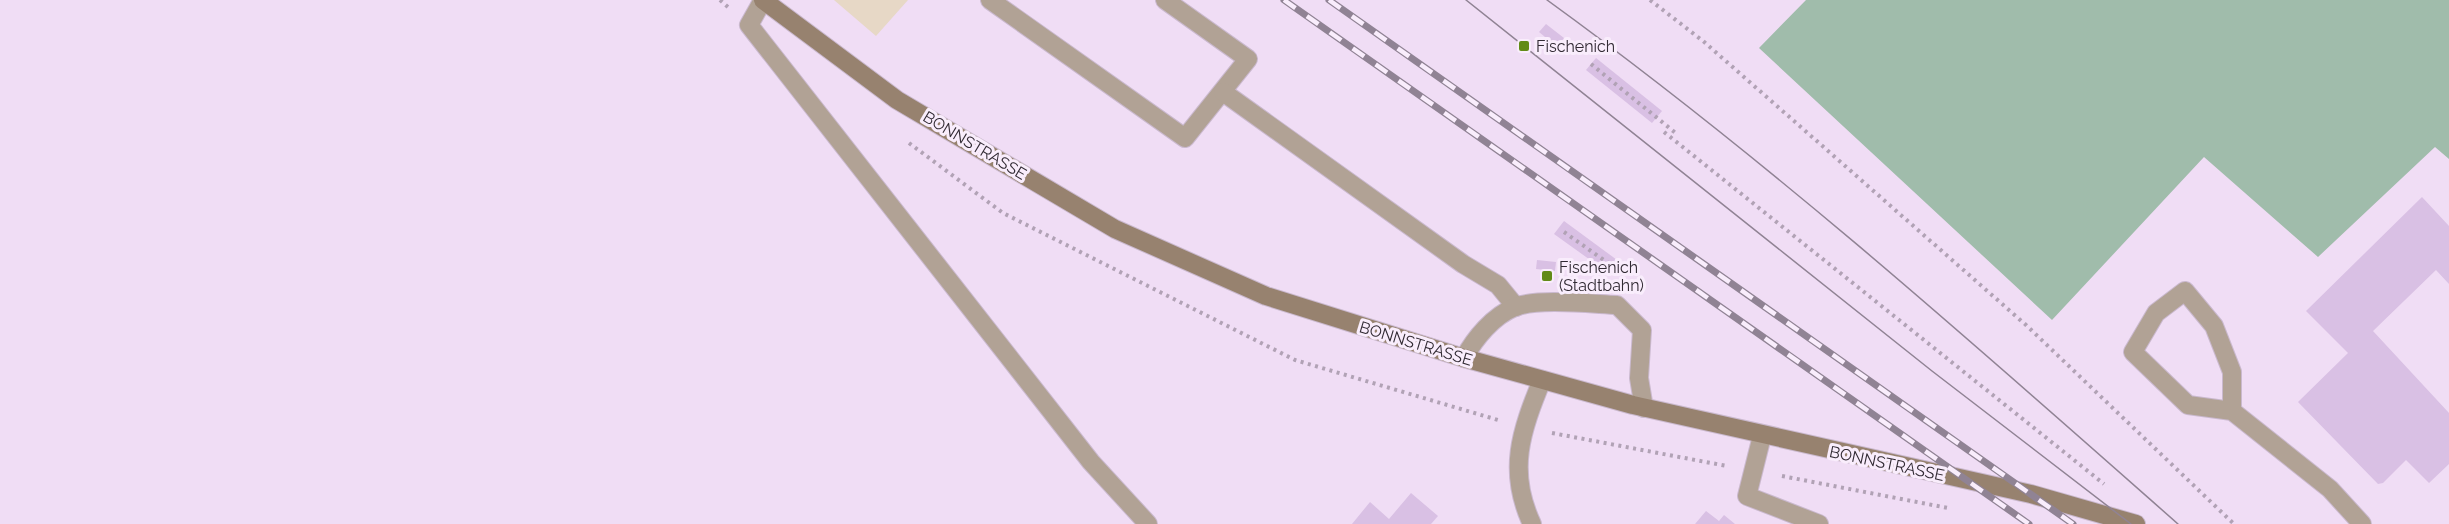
<svg xmlns="http://www.w3.org/2000/svg" width="2449" height="524" viewBox="0 0 2449 524" font-family="Raleway,sans-serif">
<style>
.commercial{fill:#e7d8c6}
.green{fill:#a0bcab}
.building{fill:#d9c0e4}
.lines{fill:none;stroke-linecap:round;stroke-linejoin:round}
.lane-casing{stroke:#cab9ce;stroke-width:20}
.street-casing{stroke:#cab9ce;stroke-width:20}
.secondary-casing{stroke:#cab9ce;stroke-width:20}
.path{stroke:#b1a2b5;stroke-width:4;stroke-dasharray:3 4.5;stroke-linecap:butt}
.lane{stroke:#b1a295;stroke-width:18}
.street{stroke:#b1a295;stroke-width:18}
.secondary{stroke:#97826f;stroke-width:18}
.tram{stroke:#908394;stroke-width:1.5}
.rail-casing{stroke:#908394;stroke-width:7}
.rail{stroke:#f9edfc;stroke-width:4.5;stroke-dasharray:14;stroke-linecap:butt}
.poi-dot{fill:#628b17;stroke:#f9edfc;stroke-width:2}
.labels{text-anchor:middle;stroke-width:6;stroke-linejoin:round;paint-order:stroke}
.poi-label{font-size:16px;fill:#312a33;stroke:#f9edfc;text-anchor:start}
.street-label{font-size:16px;fill:#312a33;stroke:#f9edfc}
</style>
<rect width="100%" height="100%" fill="#f0ddf5"/>
<path class="commercial" d="M834 0H908L876 36Z"/>
<path class="green" d="M1806 0H2449V159L2435 147 2318 257 2204 157 2052 320 1759 48Z"/>
<g class="building">
<path d="M1546 24 1564 38 1557 47 1539 32Z"/>
<path d="M1596 58 1662 111 1652 123 1586 70Z"/>
<path d="M2422 197 2449 226V284L2436 270 2373 331 2449 413V464L2429 483 2406 460 2383 483 2378 484 2298 402 2348 353 2306 311Z"/>
<path d="M1564 221 1617 260 1607 272 1554 234Z"/>
<path d="M1537 260 1556 262 1555 271 1536 269Z"/>
<path d="M1411 493 1438 516 1431 524H1352L1370 502 1389 519Z"/>
<path d="M1706 511 1719 521 1724 515 1735 524H1695Z"/>
</g>
<g class="lines">
<defs>
<g id="lane">
<path d="M763 0 749 25 1091 462 1148 524"/>
<path d="M990 0 1185 138 1248 59 1165 0"/>
<path d="M1223 92 1463 264 1498 285 1516 307"/>
<path d="M1464 358C1475 338 1493 316 1515 307 1538 298 1592 304 1617 305L1642 330 1639 378 1644 408"/>
<path d="M2232 411V372L2214 326 2185 291 2156 313 2133 352 2188 405 2232 411 2330 489 2362 524"/>
<path d="M1762 436 1747 496 1819 524"/>
</g>
<path id="street" d="M1532 524C1507 471 1521 431 1542 380"/>
<path id="secondary" d="M763 0 897 100 1115 229 1266 296 1464 358 1633 405 2031 494 2136 524"/>
</defs>
<use href="#lane" class="lane-casing"/>
<use href="#street" class="street-casing"/>
<use href="#secondary" class="secondary-casing"/>
<g class="path">
<path d="M720 0 728 7"/>
<path d="M1650 0 1703 41 2026 325 2234 524"/>
<path d="M1591 64 1678 135"/>
<path d="M1664 132 2104 484"/>
<path d="M909 143 1003 213 1295 360 1498 420"/>
<path d="M1564 232 1618 270 1614 276"/>
<path d="M1552 433 1727 466"/>
<path d="M1782 476 1948 508"/>
</g>
<use href="#lane" class="lane"/>
<use href="#street" class="street"/>
<use href="#secondary" class="secondary"/>
<g class="tram">
<path d="M1466 0 1932 371 2131 524"/>
<path d="M1547 0C1769 161 1973 343 2178 524"/>
</g>
<defs>
<g id="rail">
<path d="M1284 0 2029 524"/>
<path d="M1329 0 2073 524"/>
</g>
</defs>
<use href="#rail" class="rail-casing"/>
<use href="#rail" class="rail"/>
</g>
<g class="poi-dot">
<rect x="1518" y="40" width="12" height="12" rx="3"/>
<rect x="1541" y="270" width="12" height="12" rx="3"/>
</g>
<g class="labels">
<g class="poi-label">
<text x="1536" y="52">Fischenich</text>
<text x="1559" y="273">Fischenich<tspan x="1559" dy="18">(Stadtbahn)</tspan></text>
</g>
<g class="street-label">
<text transform="translate(975 145) rotate(31)" y="6">BONNSTRASSE</text>
<text transform="translate(1416 343) rotate(17)" y="6">BONNSTRASSE</text>
<text transform="translate(1887 463) rotate(12)" y="6">BONNSTRASSE</text>
</g>
</g>
</svg>
